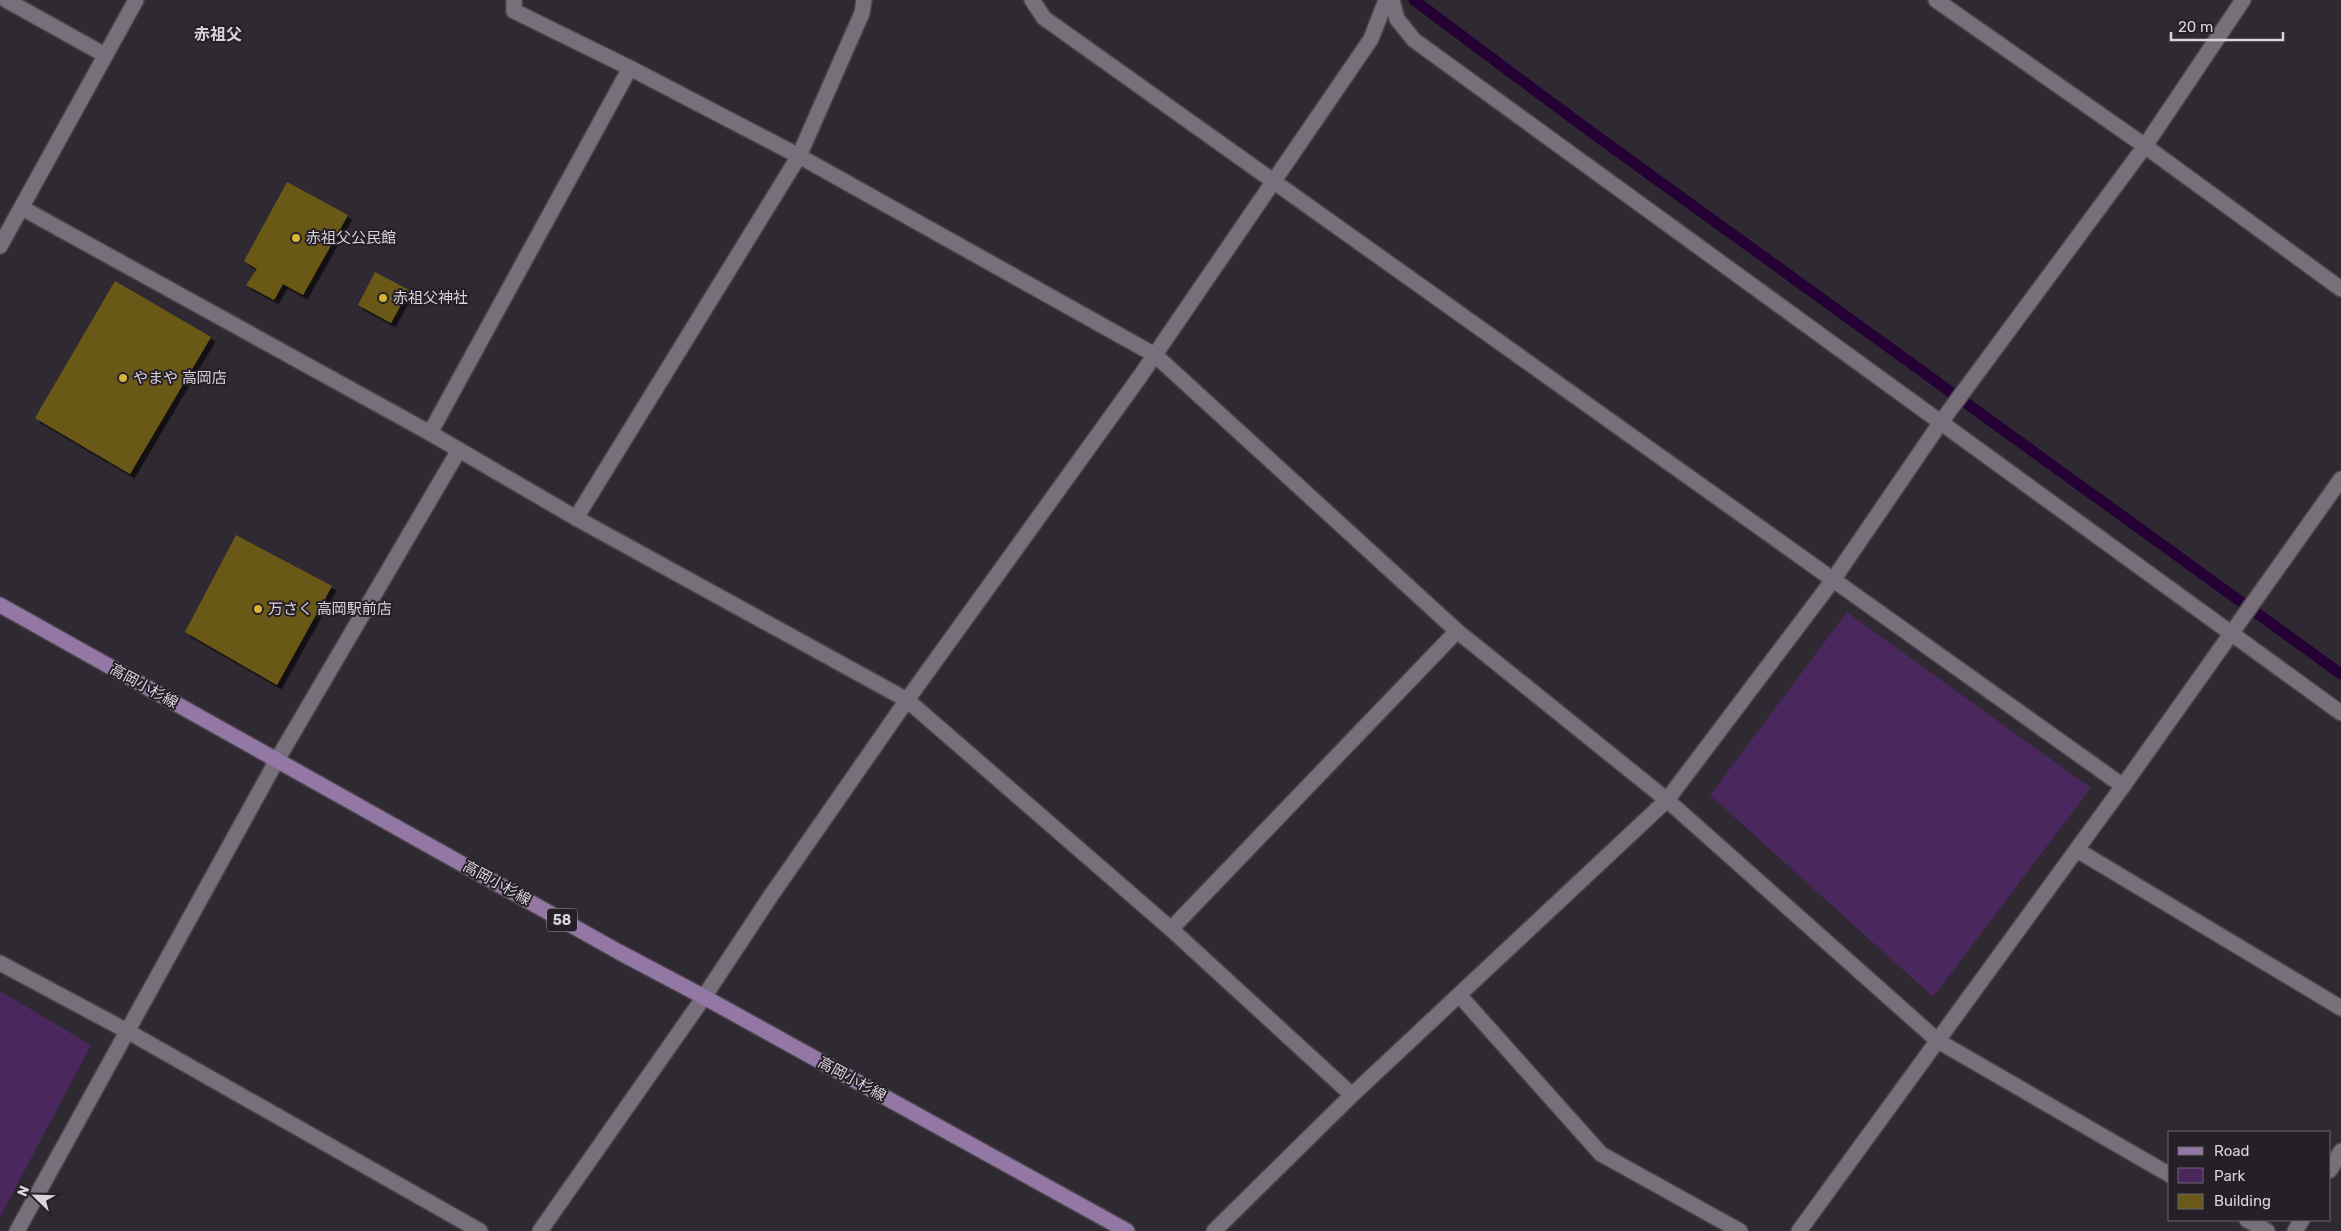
<svg xmlns="http://www.w3.org/2000/svg" width="2341" height="1231" viewBox="0 0 2341 1231" font-family="Rubik,'Noto Sans JP',sans-serif">
<style>
.green{fill:#4a275d}
.lines{fill:none;stroke-linecap:round;stroke-linejoin:round}
.stream{stroke:#240035;stroke-width:11}
.building{fill:#6a5919;filter:url(#shadow)}
.street-casing{stroke:#49444c;stroke-width:18}
.secondary-casing{stroke:#49444c;stroke-width:18}
.primary-casing{stroke:#49444c;stroke-width:18}
.street{stroke:#77707b;stroke-width:15}
.secondary{stroke:#77707b;stroke-width:15}
.primary{stroke:#9377a4;stroke-width:15}
.poi-dot{fill:#d7b434;stroke:#251f28;stroke-width:2}
.labels{text-anchor:middle;stroke-width:4;stroke-linejoin:round;paint-order:stroke}
.shield{fill:#251f28;stroke:#a29ea5;stroke-width:1}
.shield-label{font-size:14px;font-weight:bold;fill:#d8d4da}
.poi-label{font-size:15px;fill:#d8d4da;stroke:#251f28;text-anchor:start}
.street-label{font-size:15px;fill:#d8d4da;stroke:#251f28}
.neighbourhood-label{font-size:16px;font-weight:bold;fill:#d8d4da;stroke:#251f28}
</style>
<defs>
<filter id="shadow"><feDropShadow dx="4.5" dy="4.5" stdDeviation="0" flood-color="#0009"/></filter>
</defs>
<rect width="100%" height="100%" fill="#2f2932"/>
<g class="green">
<path d="M1847 612 2091 788 1933 997 1710 795Z"/>
<path d="M0 991 91 1045 0 1217Z"/>
</g>
<g class="lines">
<path class="stream" d="M1414 0 1591 132 2341 674"/>
</g>
<g class="building">
<path d="M287 182 348 215 303 295 283 284 274 300 246 285 257 269 244 261Z"/>
<path d="M375 272 409 290 391 323 358 305Z"/>
<path d="M115 281 211 337 130 474 35 418Z"/>
<path d="M236 535 332 586 277 685 185 632Z"/>
</g>
<g class="lines">
<defs>
<g id="street">
<path d="M6 0 105 55"/>
<path d="M514 0V11L630 68 799 156 1155 355 1457 631 1667 800 1938 1041 2170 1175"/>
<path d="M1032 0 1044 18 2123 786"/>
<path d="M1392 0 1397 19 1414 40 2341 713"/>
<path d="M1936 0 2145 146 2341 289"/>
<path d="M22 208 430 433 576 518 907 700 1171 929 1352 1095"/>
<path d="M0 246 136 0"/>
<path d="M430 433 630 68"/>
<path d="M576 518 799 156 862 13 864 0"/>
<path d="M2077 850 2341 1008"/>
<path d="M1171 929 1457 631"/>
<path d="M0 963 127 1031 480 1231"/>
<path d="M1460 996 1601 1154 1740 1231"/>
<path d="M2330 1170 2341 1151"/>
<path d="M2247 1220 2267 1231"/>
<path d="M17 1231 277 760 459 450"/>
<path d="M1214 1231 1352 1095 1667 800 1833 580 1941 422 2145 146 2243 0"/>
<path d="M1799 1231 2123 786 2341 479"/>
<path d="M2295 1231 2302 1220"/>
</g>
<path id="secondary" d="M540 1231 704 997 770 897 907 700 1141 375 1371 39 1386 0"/>
<path id="primary" d="M0 605 619 952 704 997 1127 1231"/>
</defs>
<use href="#street" class="street-casing"/>
<use href="#secondary" class="secondary-casing"/>
<use href="#primary" class="primary-casing"/>
<use href="#street" class="street"/>
<use href="#secondary" class="secondary"/>
<use href="#primary" class="primary"/>
</g>
<g class="poi-dot">
<circle cx="296" cy="238" r="5"/>
<circle cx="383" cy="298" r="5"/>
<circle cx="123" cy="378" r="5"/>
<circle cx="258" cy="609" r="5"/>
</g>
<g class="labels">
<rect class="shield" x="547" y="908.5" width="30" height="23" rx="4"/>
<g class="shield-label">
<text x="562" y="925">58</text>
</g>
<g class="poi-label">
<text x="306" y="243">赤祖父公民館</text>
<text x="393" y="303">赤祖父神社</text>
<text x="133" y="383">やまや 高岡店</text>
<text x="268" y="614">万さく 高岡駅前店</text>
</g>
<g class="street-label">
<text transform="translate(144 686) rotate(29)" y="5">高岡小杉線</text>
<text transform="translate(497 883) rotate(29)" y="5">高岡小杉線</text>
<text transform="translate(852 1079) rotate(29)" y="5">高岡小杉線</text>
</g>
<g class="neighbourhood-label">
<text x="218" y="40">赤祖父</text>
</g>
</g>
<rect x="2168" y="1131" width="162" height="90" fill="#251f28" stroke="#6d676f"/>
<rect x="2178" y="1147" width="25" height="8" fill="#9377a4" stroke="#6d676f"/>
<text x="2214" y="1156" font-size="15" fill="#d8d4da">Road</text>
<rect x="2178" y="1168" width="25" height="15" fill="#4a275d" stroke="#6d676f"/>
<text x="2214" y="1181" font-size="15" fill="#d8d4da">Park</text>
<rect x="2178" y="1194" width="25" height="15" fill="#6a5919" stroke="#6d676f"/>
<text x="2214" y="1206" font-size="15" fill="#d8d4da">Building</text>
<g transform="translate(35 1196) rotate(293)" stroke="#251f28" stroke-width="4" paint-order="stroke">
<path d="M0-4L9 19L0 12L-9 19Z" fill="#d8d4da"/>
<text y="-8" font-size="14" font-weight="bold" text-anchor="middle" fill="#d8d4da">N</text>
</g>
<path d="M2171 32v8h112v-8" fill="none" stroke="#d8d4da" stroke-width="2.5"/>
<text x="2178" y="32" font-size="15" fill="#d8d4da" stroke="#251f28" stroke-width="4" paint-order="stroke">20 m</text>
</svg>
